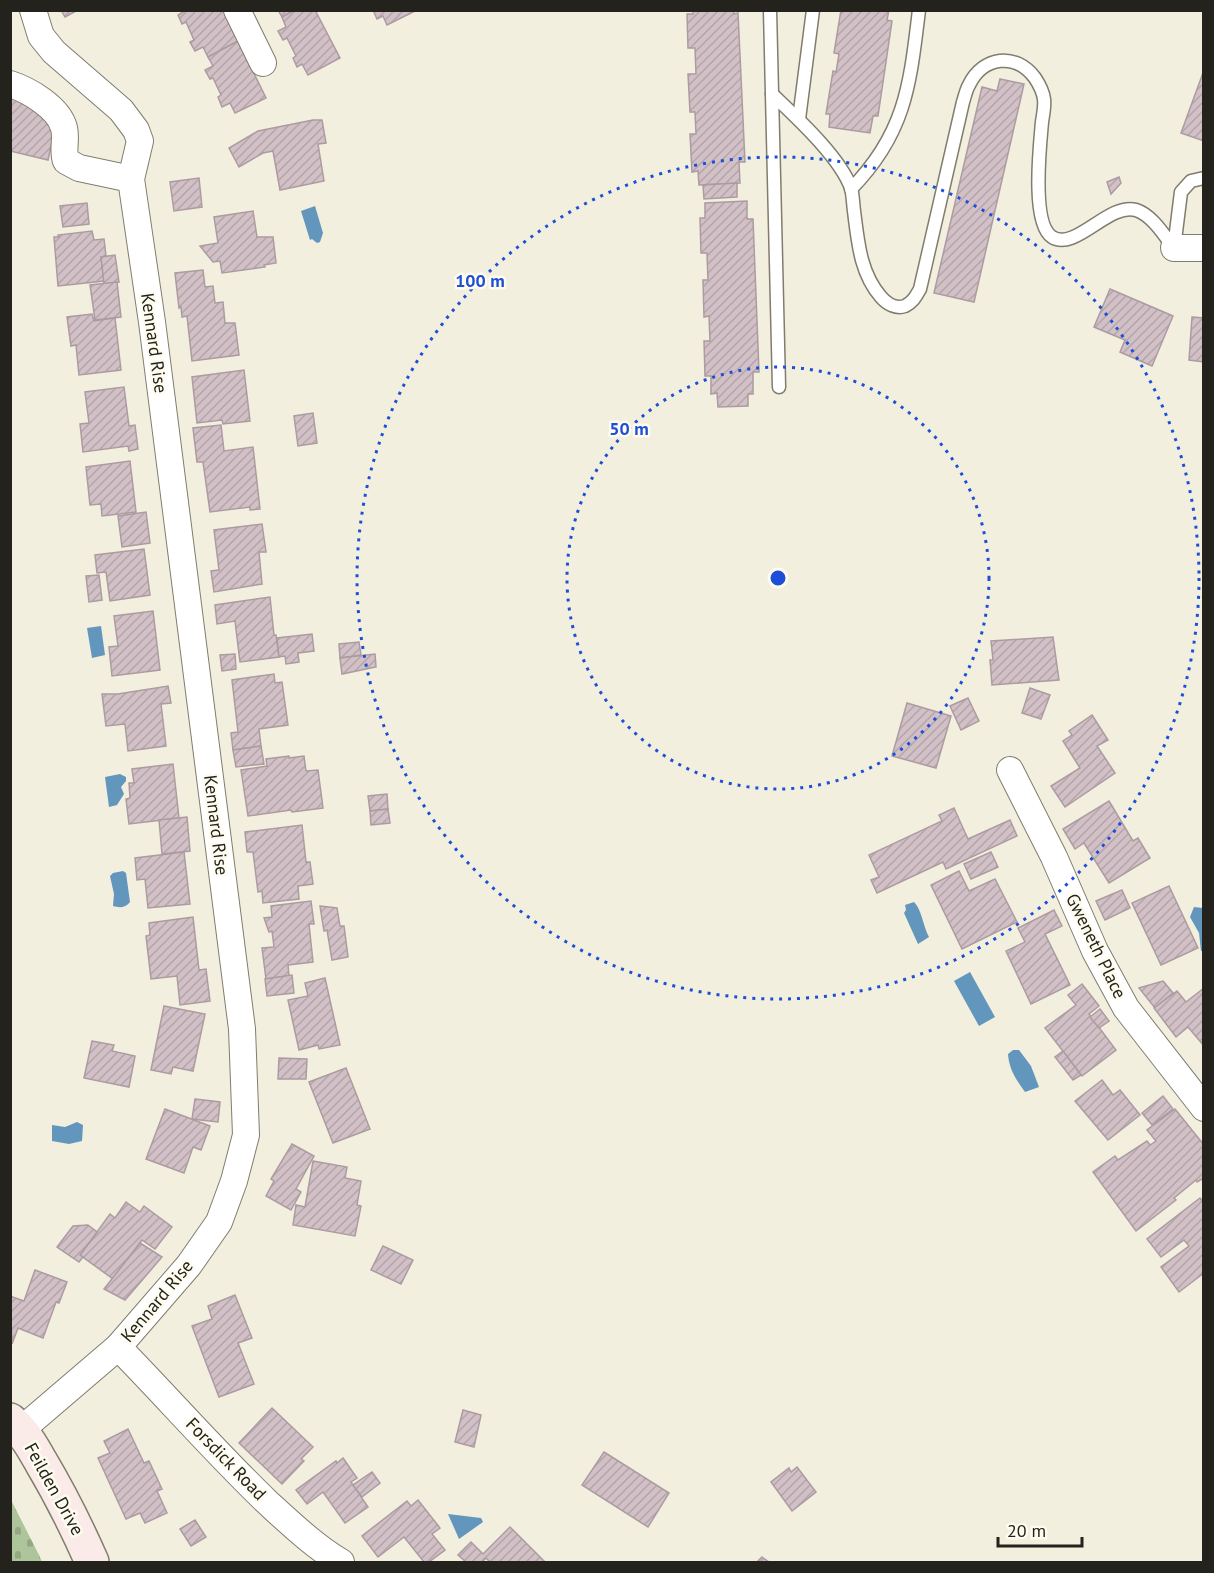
<svg xmlns="http://www.w3.org/2000/svg" width="1214" height="1573" viewBox="0 0 1214 1573" font-family="'PT Sans',sans-serif">
<style>
.cemetery{fill:url(#cemetery-stones)}
.water{fill:#6396bc}
.building{fill:url(#building-hatch);stroke:#ac9ba1;stroke-width:1.5}
.lines{fill:none;stroke-linecap:round;stroke-linejoin:round}
.lane-casing{stroke:#807d6e;stroke-width:15}
.street-casing{stroke:#807d6e;stroke-width:28}
.secondary-casing{stroke:#807d6e;stroke-width:36}
.lane{stroke:#fff;stroke-width:12}
.street{stroke:#fff;stroke-width:26}
.secondary{stroke:#fbebe8;stroke-width:33}
.ring{fill:none;stroke:#1d4ed8;stroke-width:3;stroke-dasharray:3 6}
.labels{text-anchor:middle;stroke-width:5;stroke-linejoin:round;paint-order:stroke}
.street-label{font-size:18px;fill:#23221c;stroke:#fefcef}
.centre{fill:#1d4ed8;stroke:#fefcef;stroke-width:3}
.ring-label{font-size:18px;text-anchor:middle;font-weight:bold;fill:#1d4ed8;stroke:#fefcef;stroke-width:5;stroke-linejoin:round;paint-order:stroke}
</style>
<defs>
<pattern id="cemetery-stones" width="16" height="16" patternUnits="userSpaceOnUse" patternTransform="scale(1.5)"><rect width="16" height="16" fill="#aec49a"/><path d="M2 7V4a2 2 0 0 1 4 0v3zM10 15v-3a2 2 0 0 1 4 0v3z" fill="#95a884"/></pattern>
<pattern id="building-hatch" width="6" height="6" patternUnits="userSpaceOnUse" patternTransform="scale(1.5)"><rect width="6" height="6" fill="#d2c0c7"/><path d="M-1 1l2-2M0 6l6-6M5 7l2-2" fill="none" stroke="#b4a5aa"/></pattern>
</defs>
<rect width="100%" height="100%" fill="#f2efde"/>
<path class="cemetery" d="M10 1498 39 1555 42 1562H11Z"/>
<g class="water">
<path d="M315 206 323 233 320 242 317 243 312 239 310 240 301 211Z"/>
<path d="M101 626 105 655 92 658 87 628Z"/>
<path d="M120 774 126 777V781L121 787 124 794 117 805 109 807 105 777Z"/>
<path d="M123 871 126 873 130 902C125 908 120 908 113 906L114 894 110 876 113 873Z"/>
<path d="M914 902C922 910 923 926 929 937L918 944 904 913 906 910 905 905Z"/>
<path d="M1194 907 1203 908V951H1201L1199 933 1190 917Z"/>
<path d="M970 972 995 1017 979 1026 954 981Z"/>
<path d="M1013 1050H1019L1031 1066 1039 1087 1025 1092C1016 1080 1009 1069 1008 1054Z"/>
<path d="M77 1122 83 1125 82 1141 69 1144 52 1141V1125L65 1127Z"/>
<path d="M448 1514 481 1518 483 1522 459 1539Z"/>
</g>
<g class="building">
<path d="M61 10H78L65 17Z"/>
<path d="M186 10H223L238 41 208 57 203 47 195 51 190 42 194 40 186 22 182 24 178 15Z"/>
<path d="M278 10H295L282 17Z"/>
<path d="M295 10H315L340 58 308 75 302 64 297 67 293 58 296 56 287 38 283 40 278 31 286 27 282 17Z"/>
<path d="M373 10H417L387 25 383 16 377 19Z"/>
<path d="M693 10H734V14L738 13 745 162H739L740 183 699 185 698 171 692 172 690 134H696L695 112H690L688 74H696L695 48H688L687 14H693Z"/>
<path d="M841 10H889L887 20 892 21 878 116H873L870 133 829 127 830 114H826L833 71 836 72 839 54 834 53Z"/>
<path d="M238 41 266 98 235 113 230 103 222 107 218 97 221 95 213 78 210 79 205 70 213 66 208 57Z"/>
<path d="M1204 70V141L1181 133Z"/>
<path d="M1000 79 1024 84 974 302 934 293 982 87 997 91Z"/>
<path d="M10 97 22 100 52 126 54 133 48 160 10 151Z"/>
<path d="M313 120H322L326 143 318 144 324 181 280 190 273 151 263 153 239 167 229 148 258 131Z"/>
<path d="M1119 177 1121 183 1111 194 1107 182Z"/>
<path d="M199 178 202 207 174 211 170 182Z"/>
<path d="M737 183V197L704 199 703 185Z"/>
<path d="M747 201V219H753L759 372H753V394H748V406L718 407 717 393 711 394V376H705L704 341H710L709 316 704 317 703 280H708L707 253H701L700 218H705V203Z"/>
<path d="M87 203 89 224 63 227 60 206Z"/>
<path d="M253 211 257 237H273L276 263 264 265 265 267 222 273 220 261 213 262 200 246 218 243 214 217Z"/>
<path d="M92 231 94 240 104 239 106 256 101 257 104 281 58 286 54 237H59L58 235Z"/>
<path d="M115 255 119 282 104 284 101 257Z"/>
<path d="M203 270 205 287 213 286 215 303 223 302 225 323H235L239 355 192 361 187 316 182 317 181 307 179 308 175 273Z"/>
<path d="M117 282 121 317 95 320 90 285Z"/>
<path d="M1110 289 1173 316 1152 366 1120 352 1125 340 1094 327Z"/>
<path d="M92 314 94 321 115 318 121 370 79 375 76 345 71 346 67 317Z"/>
<path d="M1192 317 1204 318V362L1189 360Z"/>
<path d="M244 370 250 421 223 424 222 420 197 423 192 377Z"/>
<path d="M124 387 129 426 135 425 138 449 129 451 128 446 83 452 80 424 89 423 85 392Z"/>
<path d="M313 413 317 443 298 446 294 416Z"/>
<path d="M221 425 224 451 253 447 260 509 250 510V507L210 512 203 462H197L193 428Z"/>
<path d="M130 461 136 512 102 516 101 504 90 505 86 467Z"/>
<path d="M146 512 150 543 122 547 118 516Z"/>
<path d="M262 524 266 552H259L262 584 214 592 211 571 219 570 214 530Z"/>
<path d="M144 549 150 595 110 601 106 572 97 573 95 555Z"/>
<path d="M99 575 102 600 89 602 86 576Z"/>
<path d="M270 597 274 635H276L279 657 240 662 235 621 217 624 215 605Z"/>
<path d="M153 611 160 670 112 676 109 647 118 646 114 616Z"/>
<path d="M312 634 314 651 298 653 299 662 286 664 285 656 279 657 277 638Z"/>
<path d="M1053 637 1059 680 992 685 990 660H993L991 641Z"/>
<path d="M359 642 361 655 340 658 339 644Z"/>
<path d="M235 654 236 669 222 671 220 655Z"/>
<path d="M375 654 376 667 342 674 340 658Z"/>
<path d="M274 674 275 683 282 682 288 725 259 729 261 746 233 750 231 733 238 732 232 680Z"/>
<path d="M168 686 171 703 161 704 166 746 128 751 125 724 106 726 102 694H118Z"/>
<path d="M1030 688 1050 695 1041 719 1022 713Z"/>
<path d="M968 698 979 721 961 730 950 706Z"/>
<path d="M907 703 951 716 936 768 892 756Z"/>
<path d="M1092 715 1108 740 1097 746 1115 773 1065 807 1051 786 1080 768 1063 741 1072 735 1069 731Z"/>
<path d="M261 746 264 764 236 767 233 750Z"/>
<path d="M289 756V758L304 756 306 771 318 770 323 808 292 812 291 810 248 816 241 770 267 766 266 759Z"/>
<path d="M173 764 179 818 129 824 126 799 130 798 129 783H134L132 769Z"/>
<path d="M387 794 388 809 370 811 368 796Z"/>
<path d="M1109 801 1133 841 1138 838 1150 858 1109 883 1084 843 1075 849 1063 829Z"/>
<path d="M954 808 968 839 1010 820 1017 836 946 869 943 862 877 893 871 880 879 877 869 855 942 821 939 815Z"/>
<path d="M388 809 390 823 371 825 370 811Z"/>
<path d="M187 817 190 851 162 854 159 820Z"/>
<path d="M302 825 306 862H310L313 884 298 886 299 899 263 903 262 891 258 892 253 852H247L245 832Z"/>
<path d="M184 852 190 904 148 908 145 879 137 880 135 858Z"/>
<path d="M991 852 998 867 971 879 964 864Z"/>
<path d="M959 871 969 891 995 879 1017 922 962 949 931 885Z"/>
<path d="M1169 886 1198 948 1161 965 1132 903Z"/>
<path d="M1122 890 1130 908 1105 920 1096 901Z"/>
<path d="M311 901 314 924H309L313 962 288 965 289 976 266 979 262 948 274 947 272 931 269 932 264 918 272 917 271 906Z"/>
<path d="M320 906 337 908 340 926H344L348 957 332 960 327 930 324 931Z"/>
<path d="M1054 910 1062 926 1045 934 1070 985 1031 1004 1006 951 1025 942 1018 928Z"/>
<path d="M193 917 199 970 206 969 210 1001 180 1005 177 976 151 979 146 936 150 935 149 923Z"/>
<path d="M292 975 294 993 267 996 265 979Z"/>
<path d="M325 978 340 1045 319 1049 318 1045 299 1050 288 1000 308 996 305 983Z"/>
<path d="M1163 981 1173 993 1155 1008 1139 988Z"/>
<path d="M1082 984 1099 1006 1089 1014 1116 1050 1082 1076 1045 1028 1076 1005 1068 995Z"/>
<path d="M1204 988V1046L1188 1027 1176 1037 1154 1008 1177 991 1186 1002Z"/>
<path d="M164 1006 205 1014 193 1071 173 1067 171 1074 151 1070Z"/>
<path d="M1100 1009 1109 1021 1099 1028 1090 1017Z"/>
<path d="M92 1041 114 1045 112 1051 135 1056 129 1087 84 1078Z"/>
<path d="M1063 1051 1081 1075 1073 1080 1055 1057Z"/>
<path d="M279 1058 307 1059 306 1079H278Z"/>
<path d="M346 1068 370 1129 333 1143 309 1082Z"/>
<path d="M1102 1080 1113 1095 1120 1090 1140 1115 1108 1140 1075 1101Z"/>
<path d="M1163 1096 1173 1109 1152 1125 1142 1113Z"/>
<path d="M195 1099 220 1102 218 1122 192 1119Z"/>
<path d="M165 1109 210 1126 201 1150 193 1147 184 1173 146 1159Z"/>
<path d="M1175 1109 1204 1145V1178L1197 1182 1196 1180 1174 1198 1176 1200 1136 1231 1093 1172 1115 1156 1118 1160 1147 1141 1150 1145 1156 1141 1147 1130Z"/>
<path d="M292 1144 314 1156 296 1189 301 1192 291 1210 266 1196 274 1181 271 1179Z"/>
<path d="M313 1161 347 1167 345 1178 361 1181 357 1205 361 1206 355 1236 293 1225 296 1205 305 1207Z"/>
<path d="M1200 1198 1204 1203V1273L1179 1292 1161 1267 1189 1246 1184 1240 1161 1257 1147 1239Z"/>
<path d="M126 1202 140 1212 144 1206 172 1227 155 1249 142 1240 113 1279 80 1255 110 1214 115 1218Z"/>
<path d="M88 1225 97 1232 80 1255 83 1257 79 1262 57 1247 73 1226Z"/>
<path d="M140 1243 162 1257 125 1300 104 1289Z"/>
<path d="M383 1246 413 1260 401 1284 371 1270Z"/>
<path d="M35 1270 67 1282 59 1303 56 1302 43 1338 18 1328 12 1344 10 1296 24 1301Z"/>
<path d="M235 1295 252 1338 238 1343 254 1384 219 1397 192 1326 212 1319 208 1306Z"/>
<path d="M272 1408 313 1447 301 1459 304 1461 282 1484 239 1443Z"/>
<path d="M463 1410 481 1415 474 1447 455 1442Z"/>
<path d="M128 1429 144 1463 149 1461 162 1489 157 1491 167 1513 145 1523 140 1513 126 1519 98 1458 110 1453 104 1441Z"/>
<path d="M604 1452 669 1493 648 1527 582 1485Z"/>
<path d="M343 1458 357 1478 351 1482 368 1507 345 1523 323 1492 307 1504 296 1490 336 1461 337 1463Z"/>
<path d="M797 1467 816 1492 792 1511 771 1482 789 1468 791 1472Z"/>
<path d="M372 1472 380 1483 362 1497 353 1485Z"/>
<path d="M418 1500 440 1528 432 1534 445 1550 429 1562H424L404 1537 378 1557 362 1536 407 1501 411 1506Z"/>
<path d="M195 1520 206 1537 191 1546 180 1529Z"/>
<path d="M510 1527 545 1562H490L486 1558 482 1562H466L458 1555 471 1542 483 1554Z"/>
<path d="M762 1557 769 1562H757Z"/>
</g>
<g class="lines">
<defs>
<g id="lane">
<path d="M770 10 772 94"/>
<path d="M799 119 813 10"/>
<path d="M851 189C906 133 910 84 919 10"/>
<path d="M1174 248 1181 192 1191 181 1204 178"/>
<path d="M779 387 772 94C796 117 840 157 851 188 853 195 853 204 854 211 858 242 860 273 881 297 887 304 896 309 905 306 913 302 916 296 920 289L963 102C965 96 966 90 969 85 983 56 1016 52 1035 78 1039 84 1043 92 1044 99 1045 106 1043 115 1042 122 1040 145 1031 223 1052 237 1075 252 1109 202 1136 210 1152 215 1164 235 1174 248"/>
</g>
<g id="street">
<path d="M237 10 263 63"/>
<path d="M10 84C29 90 59 108 64 128 67 139 62 151 66 161L79 168 131 179"/>
<path d="M1174 248H1204"/>
<path d="M1010 770 1054 857 1095 951 1126 1008 1204 1108"/>
<path d="M118 1347C168 1398 215 1452 267 1502 290 1523 314 1546 341 1562"/>
<path d="M21 1430 118 1347 189 1265 219 1222 234 1181 246 1135 242 1029 152 322 131 179 140 141 136 130 121 110 54 52 41 36 33 10"/>
</g>
<path id="secondary" d="M10 1420C24 1432 32 1446 41 1462 60 1494 77 1528 92 1562"/>
</defs>
<use href="#lane" class="lane-casing"/>
<use href="#street" class="street-casing"/>
<use href="#secondary" class="secondary-casing"/>
<use href="#lane" class="lane"/>
<use href="#street" class="street"/>
<use href="#secondary" class="secondary"/>
</g>
<g class="ring">
<circle cx="778" cy="578" r="211"/>
<circle cx="778" cy="578" r="421"/>
</g>
<g class="labels">
<g class="street-label">
<text transform="translate(154 343) rotate(82)" y="6">Kennard Rise</text>
<text transform="translate(216 825) rotate(83)" y="6">Kennard Rise</text>
<text transform="translate(1096 946) rotate(64)" y="6">Gweneth Place</text>
<text transform="translate(157 1301) rotate(-50)" y="6">Kennard Rise</text>
<text transform="translate(226 1459) rotate(46)" y="6">Forsdick Road</text>
<text transform="translate(54 1489) rotate(61)" y="6">Feilden Drive</text>
</g>
</g>
<circle cx="778" cy="578" r="9" class="centre"/>
<g class="ring-label">
<text x="480" y="287">100 m</text>
<text x="629" y="435">50 m</text>
</g>
<rect width="1214" height="1573" fill="none" stroke="#23221c" stroke-width="24"/>
<path d="M998 1537v9h84v-9" fill="none" stroke="#23221c" stroke-width="3"/>
<text x="1007" y="1537" font-size="18" fill="#23221c" stroke="#fefcef" stroke-width="4.5" paint-order="stroke">20 m</text>
</svg>
